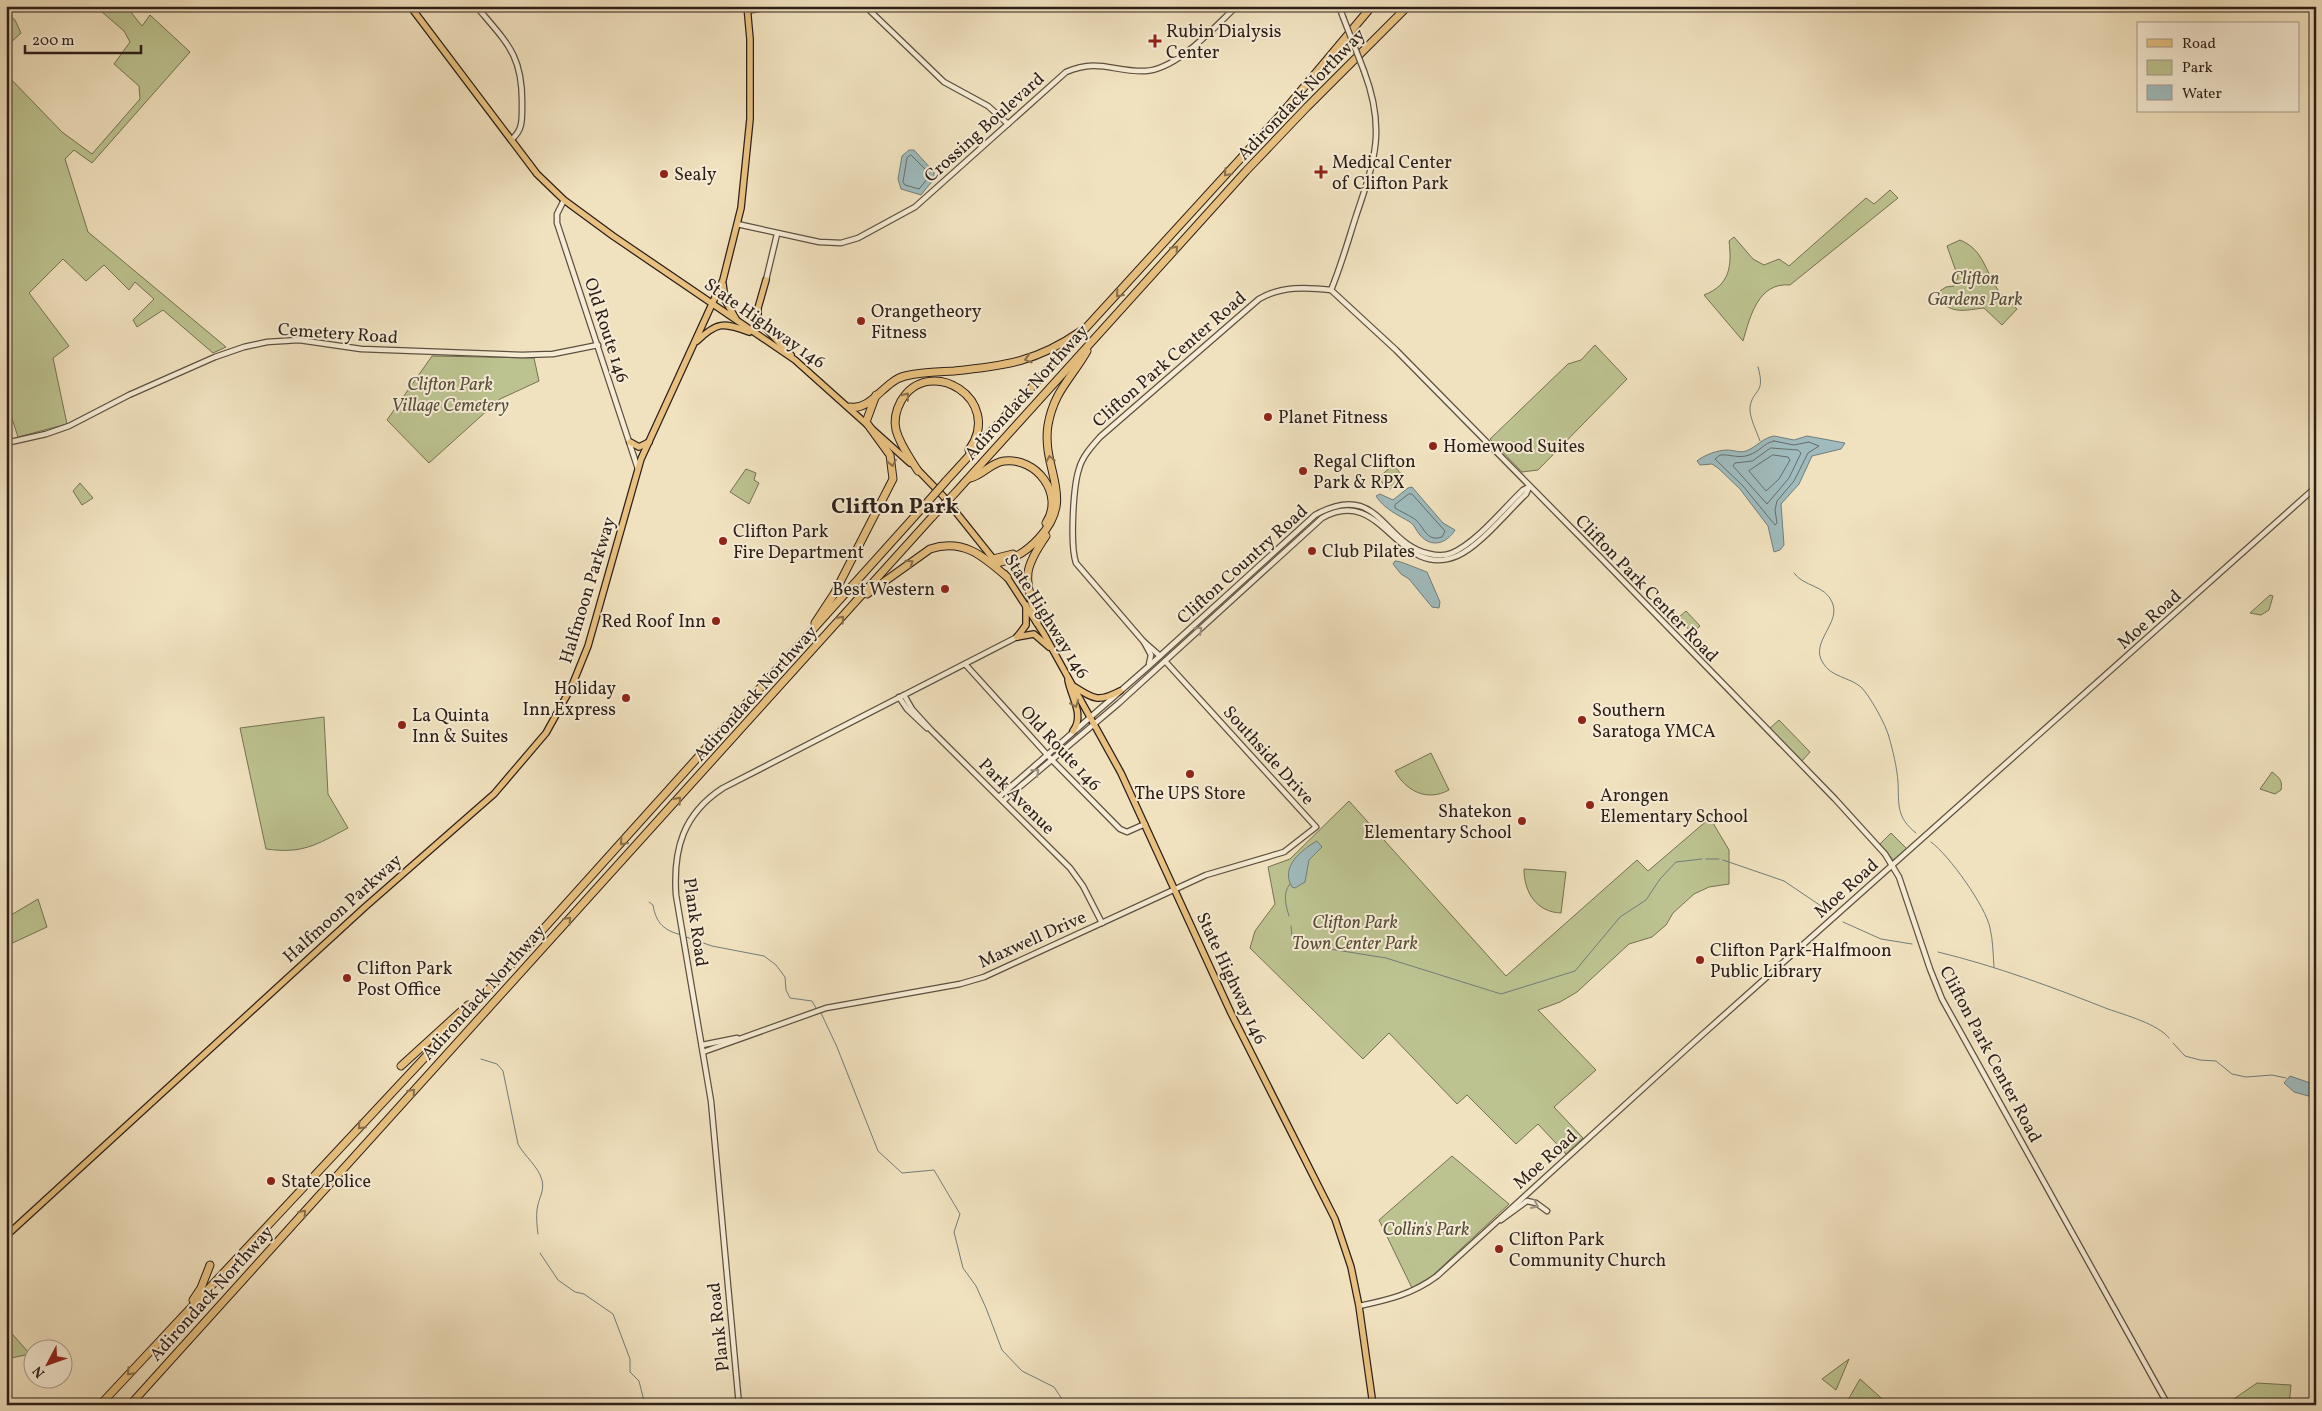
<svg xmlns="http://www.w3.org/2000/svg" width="2322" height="1411" viewBox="0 0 2322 1411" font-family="Vollkorn,serif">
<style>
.green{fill:#bcc390;stroke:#747154}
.water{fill:#9fbbbd;stroke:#717d7b}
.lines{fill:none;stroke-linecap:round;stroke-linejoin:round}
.shore{stroke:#666d6b;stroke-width:1}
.stream{stroke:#717d7b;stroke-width:1}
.minor-casing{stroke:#5d5042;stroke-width:7}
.major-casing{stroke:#2c1f19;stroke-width:8}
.highway-casing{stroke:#2c1f19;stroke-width:9}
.minor{stroke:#f6ecd5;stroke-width:4.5}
.major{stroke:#e8c180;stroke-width:5.5}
.highway{stroke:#e8c180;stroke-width:7}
.minor-bridge-casing{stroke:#5d5042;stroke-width:7;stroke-linecap:butt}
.highway-bridge-casing{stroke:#2c1f19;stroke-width:9;stroke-linecap:butt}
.minor-bridge{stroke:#f6ecd5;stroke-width:4.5}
.highway-bridge{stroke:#e8c180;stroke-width:7}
.oneway{stroke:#8a704c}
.oneway2{stroke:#9b9080}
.poi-dot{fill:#8f2418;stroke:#f6ecd5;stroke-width:2}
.labels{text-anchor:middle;stroke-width:4;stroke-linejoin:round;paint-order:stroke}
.poi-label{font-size:18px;fill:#2c1f19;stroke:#f6ecd5;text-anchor:start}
.street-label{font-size:18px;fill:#2c1f19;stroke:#f6ecd5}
.park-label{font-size:18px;font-style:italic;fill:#57503d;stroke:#f6ecd5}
.district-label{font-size:22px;font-weight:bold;fill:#2c1f19;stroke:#f6ecd5}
</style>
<rect width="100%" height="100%" fill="#f1e2bf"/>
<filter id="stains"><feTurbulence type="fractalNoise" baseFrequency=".004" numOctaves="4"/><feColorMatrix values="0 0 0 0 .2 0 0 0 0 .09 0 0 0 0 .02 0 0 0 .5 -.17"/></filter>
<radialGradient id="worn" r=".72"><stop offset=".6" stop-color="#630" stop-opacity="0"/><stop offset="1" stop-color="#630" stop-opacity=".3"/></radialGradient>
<g class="green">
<path d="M95 6H126L142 26 150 15 190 52 92 163 74 150 65 159 88 232 226 347 213 353 163 310 137 327 133 320 154 299 135 282 129 290 104 265 86 281 63 259 29 293 69 346 53 358 67 424 18 437 6 400V74L62 132 92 154 140 99 139 86 114 64 130 42 124 31Z"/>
<path d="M6 12 15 20 21 33 6 47Z"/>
<path d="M1890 190 1898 198 1790 285C1758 282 1750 317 1743 341L1704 295C1730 285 1732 266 1729 241L1734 237 1753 259 1764 265 1779 259 1789 266 1866 198 1874 204Z"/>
<path d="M1960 240C1984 250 1985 271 1998 290 2003 297 2011 303 2017 309L2002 325 1984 308C1965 310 1952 315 1939 299L1940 291 1946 287 1954 286 1958 277 1947 246Z"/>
<path d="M1595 345 1627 379 1538 470 1522 472 1490 439 1568 364 1581 360Z"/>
<path d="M432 356 534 358 539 381 500 399 429 463 387 420Z"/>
<path d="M1393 465 1404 477 1389 490 1378 478Z"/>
<path d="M746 469 756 473 754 480 759 483 749 504 730 492Z"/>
<path d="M80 483 93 498 82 505 73 491Z"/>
<path d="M2270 595 2273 596 2269 610 2261 615 2250 613Z"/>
<path d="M1686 611 1700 626 1692 633 1678 618Z"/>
<path d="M324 717 328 794 348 828C316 845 303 854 266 849L240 728Z"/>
<path d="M1779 720 1810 752 1801 762 1769 729Z"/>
<path d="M1431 753 1449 790C1427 802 1406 791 1395 771Z"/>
<path d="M2272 772C2279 777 2283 781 2281 790L2275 794 2260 789Z"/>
<path d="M1349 801 1506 976 1637 860 1648 871 1710 818 1729 850V884L1709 887 1694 894 1673 913 1666 925 1652 937 1629 944 1577 992 1560 1002 1538 1010 1596 1070 1554 1107 1583 1138 1566 1154 1538 1124 1516 1144 1467 1095 1457 1104 1389 1033 1363 1059 1250 948 1255 931 1275 904 1268 867 1290 859Z"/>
<path d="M1891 833 1907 849 1894 861 1880 844Z"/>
<path d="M1524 869 1566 872 1561 913C1536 912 1524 892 1524 869Z"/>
<path d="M38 899 47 927 6 946V918Z"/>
<path d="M1452 1156 1509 1204 1432 1276 1412 1288 1379 1220Z"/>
<path d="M6 1327 30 1354 6 1359Z"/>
<path d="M1849 1359 1836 1390 1822 1379Z"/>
<path d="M1860 1379 1889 1405H1845Z"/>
<path d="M2257 1383 2291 1385 2289 1405H2225Z"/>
</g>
<g class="water">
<path d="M909 150H914L934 172V179L921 195 901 189 898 179 902 156Z"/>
<path d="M1774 436 1794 440 1807 436 1845 443 1841 449 1812 456 1799 484 1781 504 1784 545 1780 550 1774 552 1768 526 1740 489 1718 468 1712 464 1700 465 1697 461C1704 455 1718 450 1727 450 1734 450 1739 453 1746 451 1757 447 1762 438 1774 436Z"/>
<path d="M1412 487 1443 523 1455 530C1447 543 1432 549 1420 535 1416 531 1415 525 1410 522 1398 515 1384 509 1376 496L1380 494 1393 500 1408 488Z"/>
<path d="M1395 561C1398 560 1421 570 1427 572L1440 602 1439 608 1432 607 1409 579 1401 574 1393 564Z"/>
<path d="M1317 841 1322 847 1309 860 1305 882 1295 888 1292 887C1280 867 1301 850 1317 841Z"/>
<path d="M2290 1076 2316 1085V1098L2294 1092 2284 1083Z"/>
</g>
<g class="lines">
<g class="shore">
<path d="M911 155 929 173 928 178 919 189 905 185 903 182 907 158Z"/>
<path d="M1774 441 1794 445 1809 442 1819 446 1808 453 1794 481 1777 501 1775 510 1777 523 1775 525 1743 486 1715 459 1720 455C1730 454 1739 459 1749 455 1759 452 1764 443 1774 441Z"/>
<path d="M1771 448 1798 450 1801 453 1789 478 1767 504 1733 466 1735 463 1752 461Z"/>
<path d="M1773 455 1788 457 1790 460 1779 479 1766 491 1749 471Z"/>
<path d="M1409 494H1412L1445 531 1442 537C1425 543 1424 524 1413 518 1407 514 1401 512 1395 508V505Z"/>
</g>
<g class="stream">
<path d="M1758 367C1766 395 1753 388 1750 407 1749 417 1757 432 1760 441"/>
<path d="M1794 573C1804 587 1825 585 1832 602 1842 623 1809 642 1823 663 1831 677 1849 677 1861 687 1870 696 1886 725 1889 737 1893 751 1897 768 1898 782 1899 805 1896 817 1916 833"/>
<path d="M1931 842C1949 855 1986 907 1990 928 1993 940 1993 954 1994 967"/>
<path d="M1706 859H1719"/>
<path d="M1723 860 1784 881 1830 912"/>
<path d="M649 902 653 905C656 923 664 931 682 935"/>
<path d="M1289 916C1286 906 1282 893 1290 884"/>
<path d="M1843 922 1881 939 1912 944"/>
<path d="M1291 926 1292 936 1299 944 1386 958 1501 994 1575 971 1620 917 1646 900 1660 879 1676 862 1702 859"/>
<path d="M686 937 712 946 764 956 776 965 785 977 786 990 790 998 812 1001 816 1008"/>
<path d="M1938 952C1996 966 2052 987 2108 1009 2125 1015 2158 1024 2169 1038"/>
<path d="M821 1013 837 1047 878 1151 902 1173 934 1170 960 1214 954 1232 963 1268 976 1286 986 1308 1002 1350 1022 1371 1054 1387 1066 1405"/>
<path d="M2173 1043 2185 1056 2200 1060 2216 1061 2232 1074 2246 1077 2272 1075 2286 1078"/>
<path d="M481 1059 497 1064 503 1071 518 1144C525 1157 538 1166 542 1180 545 1191 538 1199 537 1210 536 1217 537 1226 538 1234"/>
<path d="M540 1253 558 1280 575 1292 584 1294 613 1314 630 1359V1372L639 1381 645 1405"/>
</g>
<defs>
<g id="minor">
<path d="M476 6C507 43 523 55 522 105 522 120 523 130 511 140"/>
<path d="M865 6 944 82 988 106 1008 124"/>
<path d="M1339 6 1343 17"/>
<path d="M747 11 776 6"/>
<path d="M564 200 557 214V223L638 469"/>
<path d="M737 224 819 242 841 243 858 238 915 207 1066 72C1099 58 1113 72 1145 71 1178 69 1213 28 1237 6"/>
<path d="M766 280 777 234"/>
<path d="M1331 290C1341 266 1348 241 1356 216 1375 160 1386 129 1364 71"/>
<path d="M6 443 46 434 69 426 129 395 215 357 244 347 267 342 299 340 361 349 522 355 553 354 598 345"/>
<path d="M1144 642 1151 655 1149 664"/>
<path d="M1160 656 1144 642 1076 563C1070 546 1073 487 1079 469 1082 457 1092 446 1100 437L1259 299C1281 286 1306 287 1331 290L1396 350 1601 558 1835 799 1885 854 1899 877 1930 969 1942 999 2168 1405"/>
<path d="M965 664 1051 759 1120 829 1127 832 1145 824"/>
<path d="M904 695 912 709 931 730 1070 868 1083 886 1102 923"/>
<path d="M899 697 907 709 927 728"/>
<path d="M999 797 1149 666 1315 515C1380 479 1382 545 1430 554 1438 556 1445 556 1452 553 1477 542 1503 509 1523 490L1529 487"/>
<path d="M1003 801 1119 703 1322 518C1383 483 1397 581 1457 556 1479 547 1508 511 1526 494L1529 487"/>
<path d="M702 1045 737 1038"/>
<path d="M703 1052 826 1008 960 984 984 977 1206 875 1284 852 1316 827 1165 661"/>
<path d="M1501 1220 1527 1201 1536 1203 1547 1211"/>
<path d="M1359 1306C1388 1300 1413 1294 1437 1276L1694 1042 2316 487"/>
<path d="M739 1405 711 1101 676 895C673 849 683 814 723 788L1017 637"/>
</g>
<g id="major">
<path d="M410 6 537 174 564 200 613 236 795 360 910 463"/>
<path d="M766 280 758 308V320L791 355"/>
<path d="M723 284 725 300 736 319"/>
<path d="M697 341C717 322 723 322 749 332"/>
<path d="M630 442 639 447 649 442"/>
<path d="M917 469 943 496 995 561"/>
<path d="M1005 574 1044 634 1121 773 1231 1013 1335 1219 1351 1267 1359 1306 1373 1405"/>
<path d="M1017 637 1034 634 1049 647"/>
<path d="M1017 637 1026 625V605"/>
<path d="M1068 680C1071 697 1085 715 1073 731"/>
<path d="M1075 687C1095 700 1099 702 1120 691"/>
<path d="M6 1236 365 907 494 794 546 733 571 688 588 646 641 459 723 280 741 208 750 119V39L747 6"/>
</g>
<g id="highway">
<path d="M850 407C871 411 884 381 905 376 921 372 938 372 954 371 1006 366 1038 361 1081 331"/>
<path d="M918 471C910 458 900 445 896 430 894 421 896 410 901 401 929 353 1005 400 969 450"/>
<path d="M970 478C983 475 990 463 1004 461 1036 457 1065 494 1046 523"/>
<path d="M946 481 1284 111 1372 6"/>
<path d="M955 493 1246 171 1307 107 1408 6"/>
<path d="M993 559 1013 554"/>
<path d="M997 563C1013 560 1028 550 1039 538 1077 497 1041 471 1048 425 1054 391 1071 379 1087 351"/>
<path d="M867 594 930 549C963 538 983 556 1007 577"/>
<path d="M1037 622C1027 579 1019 575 1046 536"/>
<path d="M815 623 834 594 893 479 890 455 866 422 876 395"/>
<path d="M401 1066 468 1005"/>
<path d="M193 1300 201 1288 210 1265"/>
<path d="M100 1405 502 975 924 506"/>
<path d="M130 1405 933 516"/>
</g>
</defs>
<use href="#minor" class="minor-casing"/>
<use href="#major" class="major-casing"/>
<use href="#highway" class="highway-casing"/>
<use href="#minor" class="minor"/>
<use href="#major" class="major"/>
<use href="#highway" class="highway"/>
<defs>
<path id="minor-bridge" d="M1343 17 1364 71"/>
<g id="highway-bridge">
<path d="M924 506 946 481"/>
<path d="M933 516 955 493"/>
</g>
</defs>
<use href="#minor-bridge" class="minor-bridge-casing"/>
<use href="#highway-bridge" class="highway-bridge-casing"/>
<use href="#minor-bridge" class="minor-bridge"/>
<use href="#highway-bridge" class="highway-bridge"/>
</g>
<defs><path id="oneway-chevron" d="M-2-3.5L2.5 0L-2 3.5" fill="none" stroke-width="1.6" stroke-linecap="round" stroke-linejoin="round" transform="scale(1.25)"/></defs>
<g class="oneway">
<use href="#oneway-chevron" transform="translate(1227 173) rotate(132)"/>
<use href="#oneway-chevron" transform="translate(1175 249) rotate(-48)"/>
<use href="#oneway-chevron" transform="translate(1119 294) rotate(132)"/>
<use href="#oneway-chevron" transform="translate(1028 359) rotate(163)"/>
<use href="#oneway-chevron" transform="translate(906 396) rotate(-51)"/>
<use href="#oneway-chevron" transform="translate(1050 459) rotate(-101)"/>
<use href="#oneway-chevron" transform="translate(892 463) rotate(79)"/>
<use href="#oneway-chevron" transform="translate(910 563) rotate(-34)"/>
<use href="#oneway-chevron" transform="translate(841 619) rotate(-48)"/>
<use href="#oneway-chevron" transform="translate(1075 704) rotate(68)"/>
<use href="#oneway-chevron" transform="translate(678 800) rotate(-48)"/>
<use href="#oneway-chevron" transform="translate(623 842) rotate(132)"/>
<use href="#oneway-chevron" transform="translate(568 920) rotate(-48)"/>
<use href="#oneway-chevron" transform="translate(412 1092) rotate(-48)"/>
<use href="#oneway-chevron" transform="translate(361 1126) rotate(133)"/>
<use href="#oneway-chevron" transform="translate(303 1213) rotate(-48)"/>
<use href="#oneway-chevron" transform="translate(130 1372) rotate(133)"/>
</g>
<g class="oneway2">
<use href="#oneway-chevron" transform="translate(1199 630) rotate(-43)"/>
<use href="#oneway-chevron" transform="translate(1036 772) rotate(-41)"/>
<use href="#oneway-chevron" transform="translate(1535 1205) rotate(23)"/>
</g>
<g class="poi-dot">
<path d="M1152.5 33.5h5v5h5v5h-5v5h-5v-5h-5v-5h5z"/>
<path d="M1318.5 164.5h5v5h5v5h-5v5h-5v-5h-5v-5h5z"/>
<circle cx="664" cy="174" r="5"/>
<circle cx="861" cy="321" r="5"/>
<circle cx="1268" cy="417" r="5"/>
<circle cx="1433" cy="446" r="5"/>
<circle cx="1303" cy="471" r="5"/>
<circle cx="723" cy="541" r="5"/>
<circle cx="1312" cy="551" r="5"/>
<circle cx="945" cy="589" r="5"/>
<circle cx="716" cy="621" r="5"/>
<circle cx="626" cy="698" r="5"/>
<circle cx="1582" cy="720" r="5"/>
<circle cx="402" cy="725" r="5"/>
<circle cx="1190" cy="774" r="5"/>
<circle cx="1590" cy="805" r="5"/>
<circle cx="1522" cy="821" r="5"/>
<circle cx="1700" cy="960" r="5"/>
<circle cx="347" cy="978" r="5"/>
<circle cx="271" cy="1181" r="5"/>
<circle cx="1499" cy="1249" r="5"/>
</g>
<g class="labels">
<g class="poi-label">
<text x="1166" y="37">Rubin Dialysis<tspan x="1166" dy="21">Center</tspan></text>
<text x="1332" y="168">Medical Center<tspan x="1332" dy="21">of Clifton Park</tspan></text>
<text x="674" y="180">Sealy</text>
<text x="871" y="317">Orangetheory<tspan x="871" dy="21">Fitness</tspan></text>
<text x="1278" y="423">Planet Fitness</text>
<text x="1443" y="452">Homewood Suites</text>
<text x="1313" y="467">Regal Clifton<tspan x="1313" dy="21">Park &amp; RPX</tspan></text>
<text x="733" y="537">Clifton Park<tspan x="733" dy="21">Fire Department</tspan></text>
<text x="1322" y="557">Club Pilates</text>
<text x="935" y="595" text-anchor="end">Best Western</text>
<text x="706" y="627" text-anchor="end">Red Roof Inn</text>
<text x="616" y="694" text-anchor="end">Holiday<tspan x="616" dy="21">Inn Express</tspan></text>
<text x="1592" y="716">Southern<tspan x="1592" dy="21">Saratoga YMCA</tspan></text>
<text x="412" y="721">La Quinta<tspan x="412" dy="21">Inn &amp; Suites</tspan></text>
<text x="1190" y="799" text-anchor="middle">The UPS Store</text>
<text x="1600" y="801">Arongen<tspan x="1600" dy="21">Elementary School</tspan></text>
<text x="1512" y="817" text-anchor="end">Shatekon<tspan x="1512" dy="21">Elementary School</tspan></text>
<text x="1710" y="956">Clifton Park-Halfmoon<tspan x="1710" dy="21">Public Library</tspan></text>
<text x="357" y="974">Clifton Park<tspan x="357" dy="21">Post Office</tspan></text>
<text x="281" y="1187">State Police</text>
<text x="1509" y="1245">Clifton Park<tspan x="1509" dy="21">Community Church</tspan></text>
</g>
<g class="street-label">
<text transform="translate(1301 94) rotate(-46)" y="6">Adirondack Northway</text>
<text transform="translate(984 127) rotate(-42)" y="6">Crossing Boulevard</text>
<text transform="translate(765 323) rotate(35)" y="6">State Highway 146</text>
<text transform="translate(607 330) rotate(72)" y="6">Old Route 146</text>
<text transform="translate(338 333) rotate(4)" y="6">Cemetery Road</text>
<text transform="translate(1169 359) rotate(-41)" y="6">Clifton Park Center Road</text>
<text transform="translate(1026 392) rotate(-48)" y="6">Adirondack Northway</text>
<text transform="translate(1242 564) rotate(-42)" y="6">Clifton Country Road</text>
<text transform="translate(1647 588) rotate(46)" y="6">Clifton Park Center Road</text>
<text transform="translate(587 590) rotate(-73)" y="6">Halfmoon Parkway</text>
<text transform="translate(1047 616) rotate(58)" y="6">State Highway 146</text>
<text transform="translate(2149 619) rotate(-42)" y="6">Moe Road</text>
<text transform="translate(755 693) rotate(-48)" y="6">Adirondack Northway</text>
<text transform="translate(1061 748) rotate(47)" y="6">Old Route 146</text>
<text transform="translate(1269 755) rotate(48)" y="6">Southside Drive</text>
<text transform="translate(1017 796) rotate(45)" y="6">Park Avenue</text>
<text transform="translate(1846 888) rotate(-42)" y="6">Moe Road</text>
<text transform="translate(342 908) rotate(-42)" y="6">Halfmoon Parkway</text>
<text transform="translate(696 922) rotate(82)" y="6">Plank Road</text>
<text transform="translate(1032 939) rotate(-24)" y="6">Maxwell Drive</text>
<text transform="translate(1232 978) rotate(65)" y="6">State Highway 146</text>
<text transform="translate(483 992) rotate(-48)" y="6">Adirondack Northway</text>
<text transform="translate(1991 1054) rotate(62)" y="6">Clifton Park Center Road</text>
<text transform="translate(1545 1159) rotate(-42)" y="6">Moe Road</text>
<text transform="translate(211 1293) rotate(-48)" y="6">Adirondack Northway</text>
<text transform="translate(718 1327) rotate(-96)" y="6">Plank Road</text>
</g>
<g class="park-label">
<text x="1975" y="284">Clifton<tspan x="1975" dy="21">Gardens Park</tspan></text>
<text x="450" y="390">Clifton Park<tspan x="450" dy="21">Village Cemetery</tspan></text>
<text x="1355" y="928">Clifton Park<tspan x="1355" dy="21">Town Center Park</tspan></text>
<text x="1426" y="1235">Collin's Park</text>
</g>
<g class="district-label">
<text x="895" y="513">Clifton Park</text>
</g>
</g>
<rect width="2322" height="1411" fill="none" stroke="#f1e2bf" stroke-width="25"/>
<rect x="8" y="8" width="2307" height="1396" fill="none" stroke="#2c1f19" stroke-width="2.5"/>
<rect x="12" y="12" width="2297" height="1386" fill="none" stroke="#2c1f19"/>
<rect x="2137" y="22" width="162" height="90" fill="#f6ecd5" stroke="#a59a8a"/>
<rect x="2147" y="39" width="25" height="8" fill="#e8c180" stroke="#a59a8a"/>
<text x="2182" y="48" font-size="15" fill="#2c1f19">Road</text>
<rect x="2147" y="60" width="25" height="15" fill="#bcc390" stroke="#a59a8a"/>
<text x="2182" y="72" font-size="15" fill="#2c1f19">Park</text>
<rect x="2147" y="85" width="25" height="15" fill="#9fbbbd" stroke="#a59a8a"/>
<text x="2182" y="98" font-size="15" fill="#2c1f19">Water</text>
<g transform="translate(48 1364) rotate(229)"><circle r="24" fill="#f6ecd5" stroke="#a59a8a"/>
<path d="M0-4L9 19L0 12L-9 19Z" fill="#8f2418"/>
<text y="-8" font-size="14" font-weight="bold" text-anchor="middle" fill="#2c1f19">N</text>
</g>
<path d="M25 45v8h116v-8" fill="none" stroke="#2c1f19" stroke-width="2.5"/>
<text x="32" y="45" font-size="15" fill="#2c1f19" stroke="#f6ecd5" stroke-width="4" paint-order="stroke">200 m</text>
<rect width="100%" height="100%" filter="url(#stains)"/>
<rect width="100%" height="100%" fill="url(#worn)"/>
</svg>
